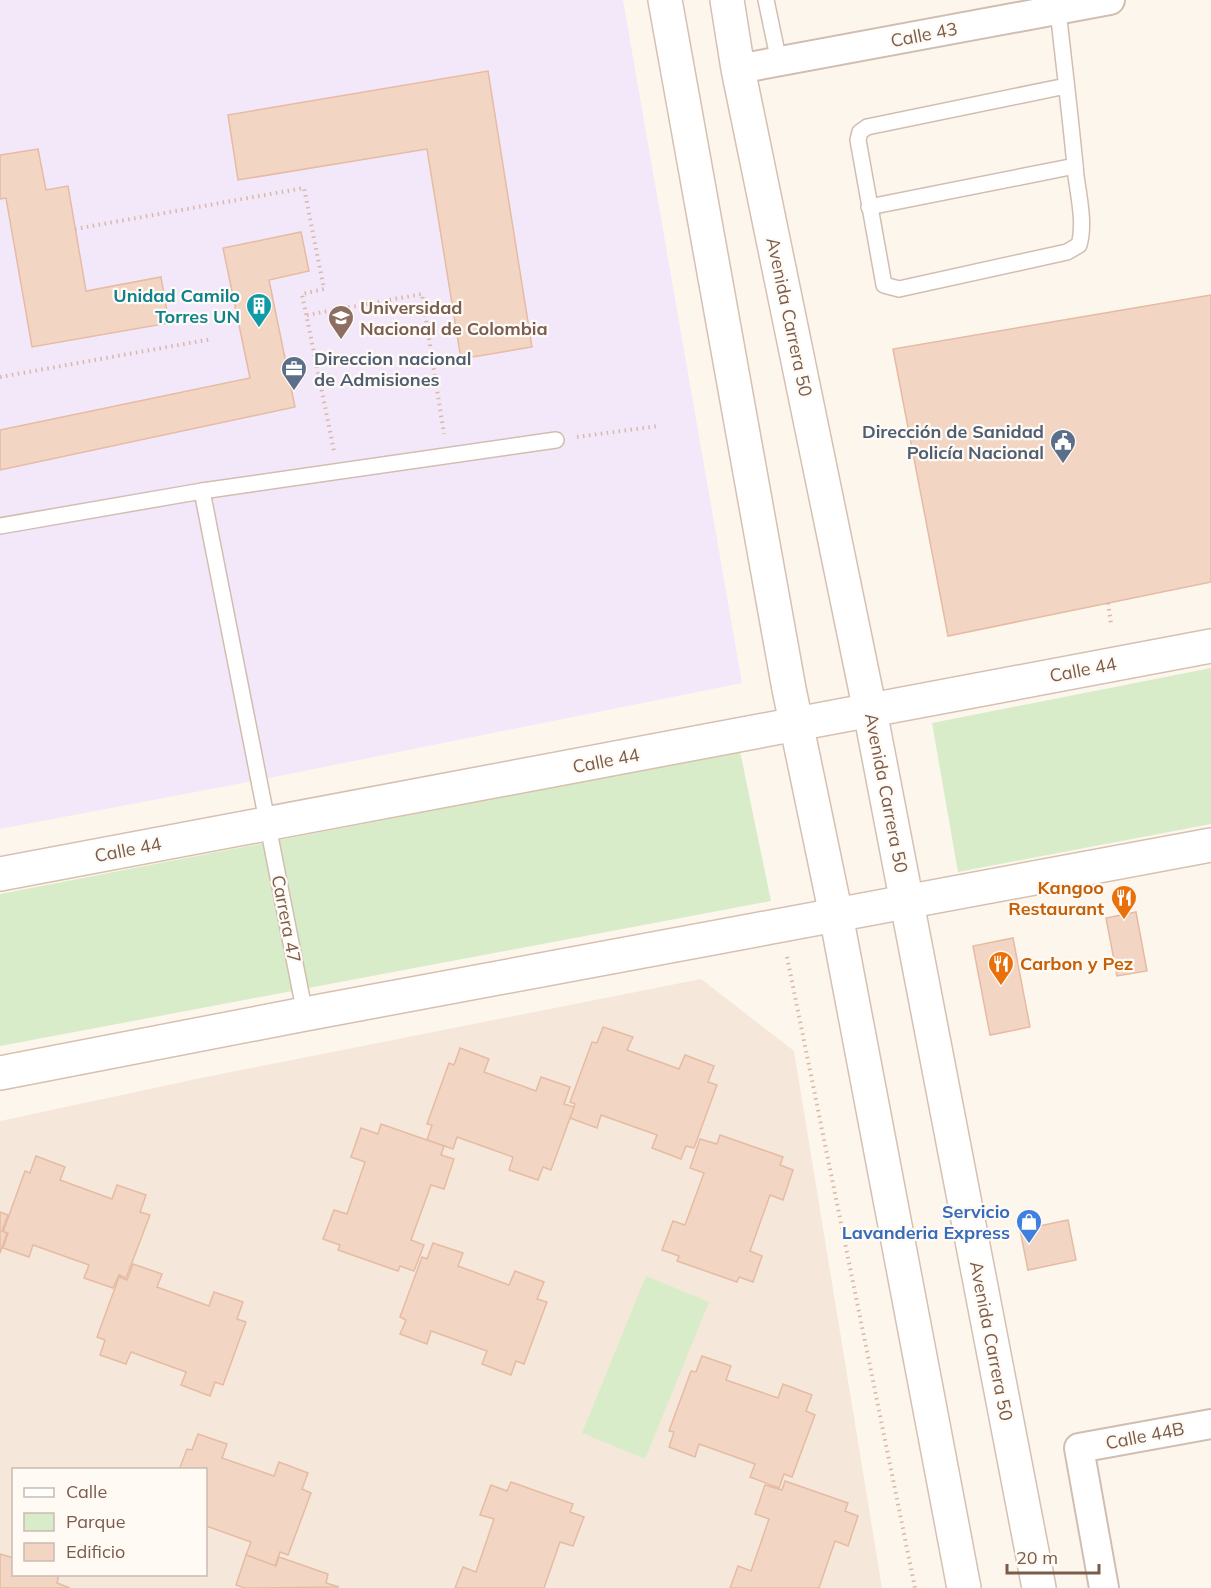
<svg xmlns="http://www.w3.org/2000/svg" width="1211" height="1588" viewBox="0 0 1211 1588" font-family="Mulish,sans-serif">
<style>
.residential{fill:#f5e8da;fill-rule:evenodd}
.education{fill:#f3e8fa}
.green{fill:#d8ecc9}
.building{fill:#f3d5c3;stroke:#e6bba3;stroke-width:1.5}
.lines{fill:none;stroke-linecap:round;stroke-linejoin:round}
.lane-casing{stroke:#d1beb0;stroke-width:18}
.street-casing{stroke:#d1beb0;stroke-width:32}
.secondary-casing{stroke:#d6c0b0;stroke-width:36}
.path{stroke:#d9b8a5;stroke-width:4;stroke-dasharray:1.5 4.5;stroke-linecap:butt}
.lane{stroke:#fff;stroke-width:15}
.street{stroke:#fff;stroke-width:28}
.secondary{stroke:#fff;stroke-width:33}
.labels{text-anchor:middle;stroke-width:4.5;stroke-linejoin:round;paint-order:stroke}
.street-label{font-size:18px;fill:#7a5c4d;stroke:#fffaf3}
.culture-label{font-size:18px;font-weight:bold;fill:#0d838f;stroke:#fffaf3;text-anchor:end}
.education-label{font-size:18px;font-weight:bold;fill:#785e54;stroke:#fffaf3;text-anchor:start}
.service-label{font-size:18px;font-weight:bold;fill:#4e5e75;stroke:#fffaf3;text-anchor:start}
.food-label{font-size:18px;font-weight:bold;fill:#c56008;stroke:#fffaf3;text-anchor:end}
.shop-label{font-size:18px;font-weight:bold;fill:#366cbe;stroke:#fffaf3;text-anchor:end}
</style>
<rect width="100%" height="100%" fill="#fdf6ec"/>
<path class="residential" d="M701 979 794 1051 882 1588H0V1121L201 1078ZM14 1470H206V1574H14Z"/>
<path class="education" d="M0 0H623L742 683 259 780 0 829Z"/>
<g class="green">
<path d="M1211 668V824L958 872 932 723Z"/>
<path d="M740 751 771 901 0 1046V894Z"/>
<path d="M646 1276 709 1302 645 1459 582 1433Z"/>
</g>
<g class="building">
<path d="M488 71 532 347 461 359 427 149 238 180 228 115Z"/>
<path d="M38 149 46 190 68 186 86 291 161 277 169 323 32 347 6 198 0 199V155Z"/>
<path d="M301 232 309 271 269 280 295 407 0 470V430L250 378 223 248Z"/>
<path d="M1211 295V582L948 636 893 349Z"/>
<path d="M1136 912 1147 971 1117 976 1106 918Z"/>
<path d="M1013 938 1030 1027 990 1035 973 946Z"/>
<path d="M603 1027 633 1037 627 1050 679 1069 685 1055 714 1066 708 1082 717 1085 694 1148 686 1146 681 1159 652 1148 657 1135 601 1115 597 1128 570 1118 575 1104 570 1102 592 1042 597 1043Z"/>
<path d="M460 1048 489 1059 484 1072 536 1091 541 1077 570 1087 564 1104 574 1107 551 1170 543 1167 538 1180 509 1170 513 1157 457 1137 453 1149 427 1140 432 1125 427 1124 449 1063 454 1065Z"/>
<path d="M381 1124 444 1146 441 1155 454 1159 444 1189 431 1185 411 1240 424 1245 414 1271 400 1266 398 1271 338 1250 340 1245 323 1239 334 1210 347 1214 365 1162 351 1157 361 1128 378 1134Z"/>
<path d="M720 1135 783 1157 780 1165 793 1170 783 1200 770 1195 750 1251 762 1256 753 1282 739 1277 737 1282 677 1261 679 1256 662 1250 673 1221 685 1225 704 1173 690 1168 700 1139 717 1144Z"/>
<path d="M36 1156 65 1167 60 1180 112 1199 117 1185 146 1195 140 1212 150 1215 126 1278 119 1275 113 1288 84 1278 89 1265 33 1245 29 1257 3 1248 8 1233 3 1232 25 1171 30 1173Z"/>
<path d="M0 1212 8 1215 2 1231 7 1233 0 1253Z"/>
<path d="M1068 1220 1076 1260 1028 1270 1020 1230Z"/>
<path d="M433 1243 463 1253 458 1266 509 1285 515 1271 544 1282 537 1299 547 1302 524 1364 516 1361 511 1375 482 1364 487 1351 431 1331 427 1344 400 1334 406 1320 400 1317 422 1257 427 1259Z"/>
<path d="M133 1264 162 1274 157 1287 209 1306 214 1292 243 1302 237 1319 246 1322 223 1385 215 1382 210 1396 181 1385 186 1372 131 1352 126 1364 100 1355 105 1340 97 1337 119 1277 127 1280Z"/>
<path d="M702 1356 731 1366 726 1380 778 1398 783 1384 812 1395 806 1411 815 1415 792 1477 784 1474 779 1488 750 1477 755 1464 699 1444 695 1457 669 1447 674 1432 669 1431 691 1371 696 1372Z"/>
<path d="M198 1434 227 1444 222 1458 274 1476 279 1462 308 1473 302 1489 311 1493 288 1555 280 1552 275 1566 246 1555 251 1542 206 1526V1470H179L187 1449 192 1450Z"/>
<path d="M785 1481 848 1503 845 1511 858 1516 848 1546 835 1541 819 1588H730L738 1566 751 1571 769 1519 755 1514 765 1485 782 1490Z"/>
<path d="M511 1482 573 1504 570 1512 584 1517 573 1546 560 1542 544 1588H455L463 1567 476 1572 494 1519 480 1515 491 1485 507 1491Z"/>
<path d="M0 1554 14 1558V1574H59L57 1583 70 1588H0Z"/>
<path d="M246 1555 276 1566 279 1557 328 1574 326 1583 339 1587 245 1588 236 1585Z"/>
</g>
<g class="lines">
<defs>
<g id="lane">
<path d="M766 0 779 62"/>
<path d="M1058 10C1064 65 1071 121 1076 176 1079 198 1085 224 1079 245L1067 252 899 289 884 285 858 140 860 132 867 127 1066 86"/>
<path d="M869 207 1075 166"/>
<path d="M202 491 305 1014"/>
<path d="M0 526 202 491 556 440"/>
</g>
<g id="street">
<path d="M738 69 1110 0"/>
<path d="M1104 1588 1079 1448 1211 1424"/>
</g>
<g id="secondary">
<path d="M665 0 789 689 836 915 964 1588"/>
<path d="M727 0 738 69 870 711 1039 1588"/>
<path d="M0 874 1211 646"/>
<path d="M0 1073 305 1014 1211 845"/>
</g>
</defs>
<use href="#lane" class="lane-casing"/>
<use href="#street" class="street-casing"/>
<use href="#secondary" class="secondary-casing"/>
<g class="path">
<path d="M75 229 304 188 324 289 302 294 334 451"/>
<path d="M307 315 422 294 444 434"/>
<path d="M0 377 212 339"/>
<path d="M577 437 658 426"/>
<path d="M1108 603 1111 624"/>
<path d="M787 957 915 1588"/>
</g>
<use href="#lane" class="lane"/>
<use href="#street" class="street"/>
<use href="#secondary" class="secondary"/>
</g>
<defs>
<symbol id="building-pin" viewBox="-11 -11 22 30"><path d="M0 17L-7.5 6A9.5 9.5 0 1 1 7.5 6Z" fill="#0f9aa8" stroke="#fffaf3"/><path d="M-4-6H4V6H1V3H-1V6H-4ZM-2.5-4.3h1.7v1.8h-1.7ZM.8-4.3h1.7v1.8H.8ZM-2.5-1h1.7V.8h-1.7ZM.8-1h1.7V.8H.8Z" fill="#fff"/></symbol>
<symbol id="university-pin" viewBox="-11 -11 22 30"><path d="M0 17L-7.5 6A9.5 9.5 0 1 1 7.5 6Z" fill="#8d6e63" stroke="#fffaf3"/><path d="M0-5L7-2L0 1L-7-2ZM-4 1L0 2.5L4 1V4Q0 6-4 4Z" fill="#fff"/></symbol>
<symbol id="office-pin" viewBox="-11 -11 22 30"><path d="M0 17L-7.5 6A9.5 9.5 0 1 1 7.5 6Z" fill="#5c6f8a" stroke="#fffaf3"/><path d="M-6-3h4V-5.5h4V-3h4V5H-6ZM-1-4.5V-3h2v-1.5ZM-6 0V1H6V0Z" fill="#fff"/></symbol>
<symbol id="civic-pin" viewBox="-11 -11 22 30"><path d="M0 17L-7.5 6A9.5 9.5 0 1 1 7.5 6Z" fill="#5c6f8a" stroke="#fffaf3"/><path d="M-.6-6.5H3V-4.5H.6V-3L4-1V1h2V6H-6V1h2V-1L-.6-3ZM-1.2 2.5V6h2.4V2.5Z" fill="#fff"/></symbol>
<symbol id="restaurant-pin" viewBox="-11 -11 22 30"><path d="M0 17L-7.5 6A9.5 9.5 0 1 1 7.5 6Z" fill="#e8710a" stroke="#fffaf3"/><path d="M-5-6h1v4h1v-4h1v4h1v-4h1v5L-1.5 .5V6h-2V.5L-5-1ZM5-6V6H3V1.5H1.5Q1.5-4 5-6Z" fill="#fff"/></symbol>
<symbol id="shop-pin" viewBox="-11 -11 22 30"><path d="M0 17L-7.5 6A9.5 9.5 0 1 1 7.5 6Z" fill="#3f7fe0" stroke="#fffaf3"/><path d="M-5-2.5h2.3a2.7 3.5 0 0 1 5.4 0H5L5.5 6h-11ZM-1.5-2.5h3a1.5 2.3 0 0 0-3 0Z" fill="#fff"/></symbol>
</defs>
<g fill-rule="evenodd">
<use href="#building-pin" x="244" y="291" width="30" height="40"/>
<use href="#university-pin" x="326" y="303" width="30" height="40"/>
<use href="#office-pin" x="279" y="354" width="30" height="40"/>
<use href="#civic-pin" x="1048" y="427" width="30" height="40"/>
<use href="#restaurant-pin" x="1109" y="883" width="30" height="40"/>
<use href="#restaurant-pin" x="986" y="949" width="30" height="40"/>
<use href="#shop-pin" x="1014" y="1207" width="30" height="40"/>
</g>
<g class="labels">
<g class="street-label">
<text transform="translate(924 35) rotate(-11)" y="6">Calle 43</text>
<text transform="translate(789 317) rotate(78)" y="6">Avenida Carrera 50</text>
<text transform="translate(1083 670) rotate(-11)" y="6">Calle 44</text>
<text transform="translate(606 761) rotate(-11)" y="6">Calle 44</text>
<text transform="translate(886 793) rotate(79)" y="6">Avenida Carrera 50</text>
<text transform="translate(128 850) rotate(-11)" y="6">Calle 44</text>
<text transform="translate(286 919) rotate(79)" y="6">Carrera 47</text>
<text transform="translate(991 1341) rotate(79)" y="6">Avenida Carrera 50</text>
<text transform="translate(1145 1436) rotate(-11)" y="6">Calle 44B</text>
</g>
<g class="culture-label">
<text x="240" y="302">Unidad Camilo<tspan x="240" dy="21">Torres UN</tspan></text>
</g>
<g class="education-label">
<text x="360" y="314">Universidad<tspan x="360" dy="21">Nacional de Colombia</tspan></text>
</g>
<g class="service-label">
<text x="314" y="365">Direccion nacional<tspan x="314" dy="21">de Admisiones</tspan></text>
<text x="1044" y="438" text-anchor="end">Dirección de Sanidad<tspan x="1044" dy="21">Policía Nacional</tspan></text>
</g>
<g class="food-label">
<text x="1104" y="894">Kangoo<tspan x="1104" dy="21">Restaurant</tspan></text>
<text x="1020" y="970" text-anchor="start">Carbon y Pez</text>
</g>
<g class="shop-label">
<text x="1010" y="1218">Servicio<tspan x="1010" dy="21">Lavanderia Express</tspan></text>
</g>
</g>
<rect x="12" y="1468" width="195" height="108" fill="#fffaf3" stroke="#cabbb1" stroke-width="1.5"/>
<rect x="24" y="1488" width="30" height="9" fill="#ffffff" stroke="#cabbb1" stroke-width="1.5"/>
<text x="66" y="1498" font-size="18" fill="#7a5c4d">Calle</text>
<rect x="24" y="1513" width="30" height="18" fill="#d8ecc9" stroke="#cabbb1" stroke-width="1.5"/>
<text x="66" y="1528" font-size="18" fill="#7a5c4d">Parque</text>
<rect x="24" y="1543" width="30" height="18" fill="#f3d5c3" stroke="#cabbb1" stroke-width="1.5"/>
<text x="66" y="1558" font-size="18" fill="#7a5c4d">Edificio</text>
<path d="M1007 1564v9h92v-9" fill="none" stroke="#7a5c4d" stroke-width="3"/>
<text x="1016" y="1564" font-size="18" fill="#7a5c4d" stroke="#fffaf3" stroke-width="4.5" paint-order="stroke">20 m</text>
</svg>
